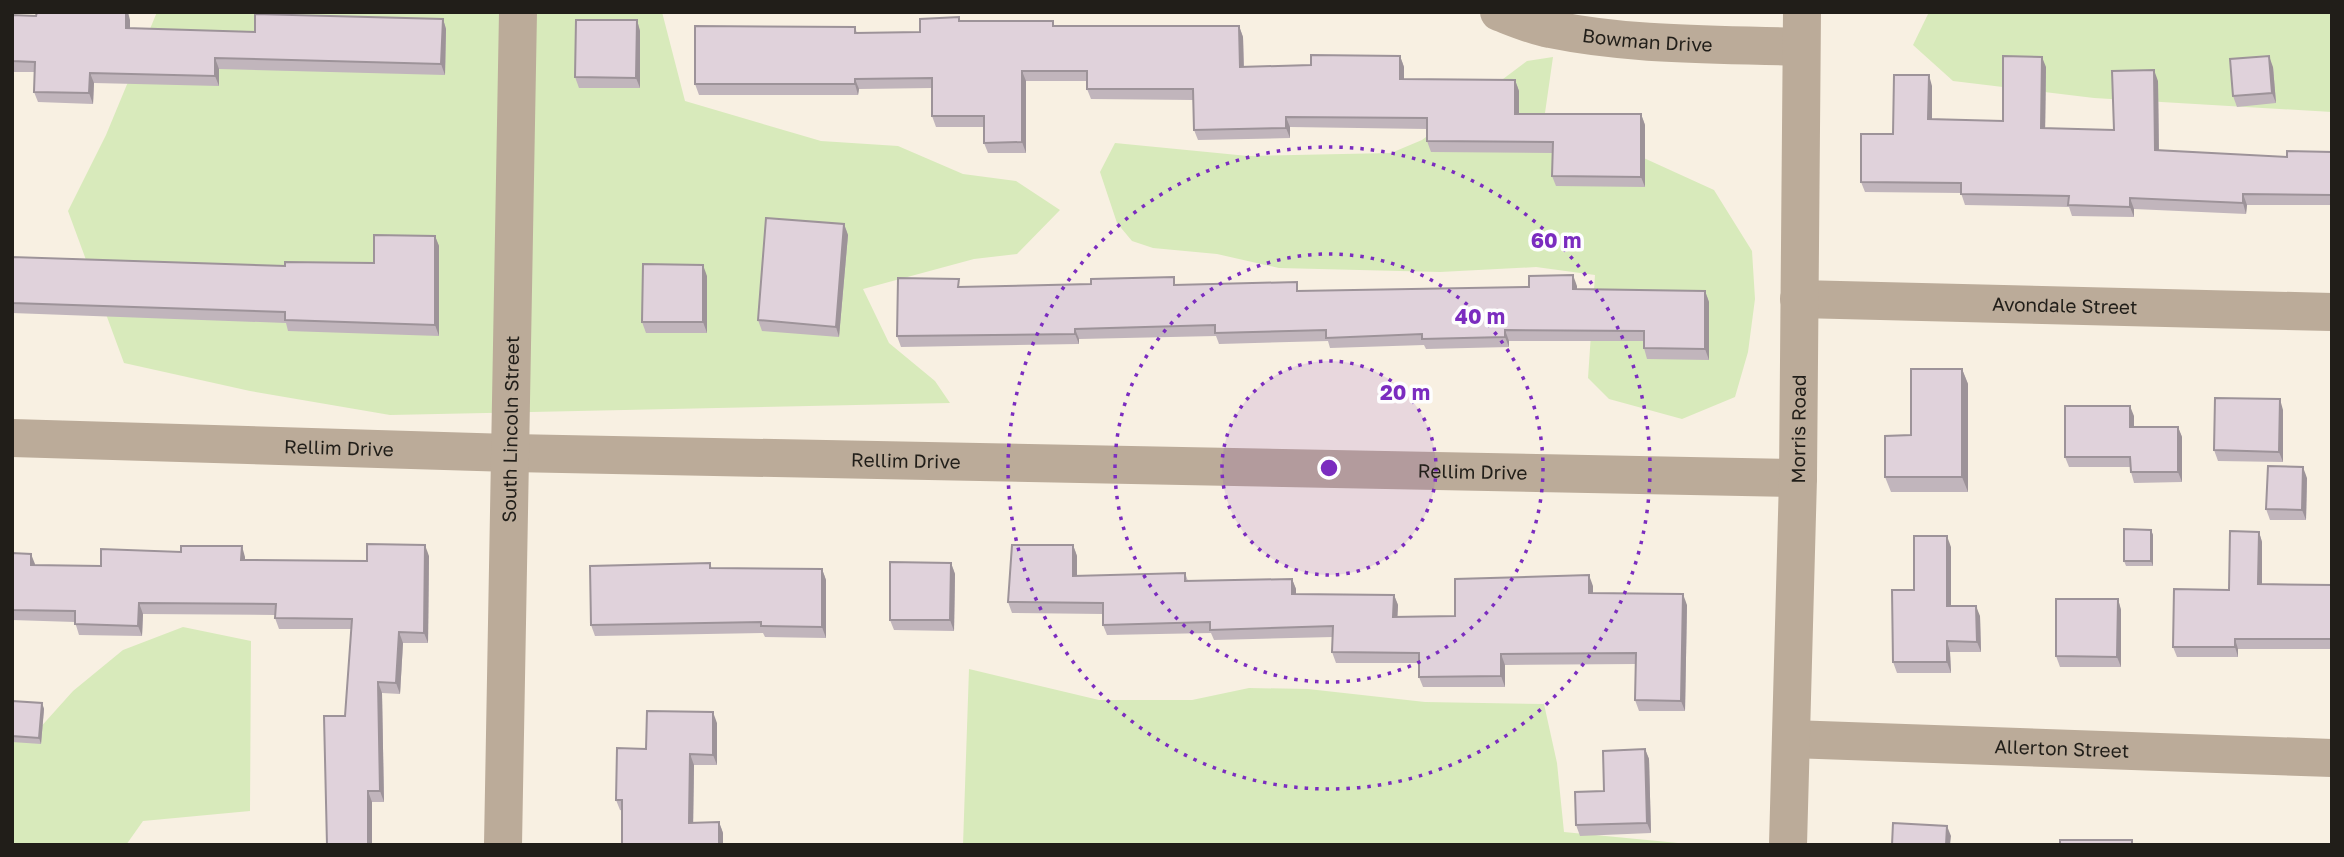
<svg xmlns="http://www.w3.org/2000/svg" width="2344" height="857" viewBox="0 0 2344 857" font-family="'Golos Text',sans-serif">
<style>
.green{fill:#d8eabb}
.lines{fill:none;stroke-linecap:round;stroke-linejoin:round}
.minor{stroke:#bbab99;stroke-width:38}
.wall{fill:#c1b5bc}
.shaded-wall{fill:#9d9399}
.building{fill:#e0d2db;stroke:#9d9399;stroke-width:2}
.ring{fill:none;stroke:#7b2cbf;stroke-width:3.5;stroke-dasharray:3.5 7}
.labels{text-anchor:middle;stroke-width:7;stroke-linejoin:round;paint-order:stroke}
.street-label{font-size:19px;fill:#211e19;stroke:#fefefe}
.centre{fill:#7b2cbf;stroke:#fefefe;stroke-width:3.5}
.ring-label{font-size:21px;text-anchor:middle;font-weight:bold;fill:#7b2cbf;stroke:#fefefe;stroke-width:7;stroke-linejoin:round;paint-order:stroke}
</style>
<rect width="100%" height="100%" fill="#f8f0e2"/>
<g class="green">
<path d="M157 12H662L685 101 821 141 898 146 963 174 1016 181 1060 210 1017 254 974 259 863 289 889 343 935 381 950 403 390 415 250 391 124 363 68 211 106 135Z"/>
<path d="M1929 12H2332V112L2094 98 1953 81 1913 45Z"/>
<path d="M1553 57 1545 113 1714 190 1752 251 1755 299 1748 352 1735 397 1682 419 1609 399 1588 378 1595 275 1536 267 1440 272 1279 268 1217 254 1153 248 1132 241 1117 223 1100 172 1115 143 1248 156 1391 153 1422 140 1527 61Z"/>
<path d="M183 627 251 641 250 811 143 821 126 845H12V720L38 730 73 691 123 650Z"/>
<path d="M969 669 1099 700H1192L1249 688 1308 689 1425 702 1544 704 1557 763 1564 832 1699 845H963Z"/>
</g>
<g class="lines">
<g class="minor">
<path id="s1" d="M1499 12C1515 18 1533 26 1550 29 1632 46 1717 44 1801 47"/>
<path id="s2" d="M1799 299 2332 312"/>
<path id="s3" d="M12 438 512 453 1798 478"/>
<path id="s4" d="M1791 739 2332 758"/>
<path id="s5" d="M503 845 518 12"/>
<path id="s6" d="M1788 845 1798 478 1802 12"/>
</g>
</g>
<g class="wall">
<path d="M12 15 130 20V28L255 32 443 19 446 29 445 75 219 69V86L94 83 93 104 38 102 34 92 35 72H12Z"/>
<path d="M637 20 640 31V88H579L575 77Z"/>
<path d="M961 21 1054 26H1239L1243 37 1244 67 1311 65 1400 56 1404 67V79L1515 80 1519 91V114H1641L1645 125V187L1556 186 1552 176 1553 153 1431 152 1427 141V129L1290 127V138L1198 140 1194 130 1193 100 1091 99 1087 89V81H1026V153H988L984 143V127H936L932 116V88L859 89 858 95H699L695 84 855 27 857 33 920 32Z"/>
<path d="M2046 67 2045 128 2114 130 2158 81 2159 150 2287 157 2332 152V205H2247L2246 214 2134 209V217L2072 216 2069 207 1965 205 1961 193 1865 192 1861 182 1893 134 1932 86V119L2003 121Z"/>
<path d="M2273 67 2276 103 2237 107 2233 96Z"/>
<path d="M844 224 848 235 839 337 762 331 758 320Z"/>
<path d="M435 236 439 246V336L288 331 286 323 12 313V257L285 266 374 263Z"/>
<path d="M707 276V333H646L642 322Z"/>
<path d="M1177 285 1300 291 1577 286V289L1705 291 1709 302V360L1647 359 1644 348V341H1509V347L1426 349 1424 345 1330 348 1328 341 1219 344 1216 336 1079 339V344L901 347 897 336 962 287Z"/>
<path d="M1962 369 1968 384V492H1891L1885 477 1911 435Z"/>
<path d="M2283 410V462L2218 461 2214 450Z"/>
<path d="M2134 416V427H2178L2182 437V482L2134 483 2131 472 2130 467H2069L2065 457Z"/>
<path d="M2307 478 2306 520H2270L2266 509Z"/>
<path d="M2151 530 2153 535V566H2126L2124 561Z"/>
<path d="M2259 532 2262 542V584L2332 585V649H2238V657H2177L2173 647 2229 590Z"/>
<path d="M1073 545 1077 556V576L1185 573 1188 581 1292 579 1296 589V594L1394 595 1398 605 1397 617 1455 616 1593 586V593L1687 605 1685 711H1639L1635 700 1636 664 1505 665V687H1423L1419 677V663H1336L1332 652 1333 637 1214 640 1211 633 1107 635 1103 625V614L1012 613 1008 602Z"/>
<path d="M1951 547V606L1980 616 1981 652H1950L1951 673H1897L1893 662 1914 590Z"/>
<path d="M181 552 245 557V560L367 561 429 556 428 643H403L400 694 382 693 384 802H372V845L345 716 351 629H279L275 618V615L143 614 142 636 79 635 75 622 12 620V553L35 565 101 566Z"/>
<path d="M710 563 712 569H822L826 580V638L765 637 763 633 595 636 591 625Z"/>
<path d="M951 563 955 574 954 631 894 630 890 620Z"/>
<path d="M2118 599 2121 610V667H2060L2056 656Z"/>
<path d="M12 701 42 703 44 709 41 744 12 742Z"/>
<path d="M717 723V765H694L693 823 719 822 723 833 620 810 616 800 646 749Z"/>
<path d="M1645 749 1649 759 1651 833 1580 836 1576 825 1604 791Z"/>
</g>
<g class="shaded-wall">
<path d="M126 12H128L130 20V38L126 28Z"/>
<path d="M443 19 446 29 445 75 441 64Z"/>
<path d="M637 20 640 31V88L636 78Z"/>
<path d="M1239 26 1243 37 1244 78 1240 67Z"/>
<path d="M1400 56 1404 67V89L1400 79Z"/>
<path d="M2269 56 2273 67 2276 103 2272 93Z"/>
<path d="M2042 57 2046 67 2045 138 2041 128Z"/>
<path d="M215 58 219 69V86L215 76Z"/>
<path d="M2154 70 2158 81 2159 161 2155 150Z"/>
<path d="M1022 71 1026 81V153L1022 142Z"/>
<path d="M90 73 94 83 93 104 89 93Z"/>
<path d="M1929 75 1932 86V130L1928 119Z"/>
<path d="M855 79 859 89 858 95 855 84Z"/>
<path d="M1515 80 1519 91V124L1515 114Z"/>
<path d="M1641 114 1645 125V187L1641 177Z"/>
<path d="M1286 117 1290 127V138L1286 128Z"/>
<path d="M2243 194 2247 205 2246 214 2243 203Z"/>
<path d="M2130 198 2134 209V217L2130 207Z"/>
<path d="M844 224 848 235 839 337 836 327Z"/>
<path d="M435 236 439 246V336L435 325Z"/>
<path d="M703 265 707 276V333L703 322Z"/>
<path d="M1573 275 1577 286V300L1573 289Z"/>
<path d="M1705 291 1709 302V360L1705 349Z"/>
<path d="M1075 329 1079 339V344L1075 334Z"/>
<path d="M1505 330 1509 341V347L1505 337Z"/>
<path d="M1962 369 1968 384V492L1962 477Z"/>
<path d="M2280 399 2283 410V462L2279 452Z"/>
<path d="M2130 406 2134 416V438L2130 427Z"/>
<path d="M2178 427 2182 437V482L2178 472Z"/>
<path d="M2303 467 2307 478 2306 520 2302 510Z"/>
<path d="M2151 530 2153 535V566L2151 561Z"/>
<path d="M2259 532 2262 542V594L2258 584Z"/>
<path d="M1947 536 1951 547V616L1947 606Z"/>
<path d="M425 545 429 556 428 643 424 633Z"/>
<path d="M1073 545 1077 556V587L1073 576Z"/>
<path d="M242 546 245 557V571L241 560Z"/>
<path d="M31 554 35 564V576L31 565Z"/>
<path d="M951 563 955 574 954 631 950 620Z"/>
<path d="M822 569 826 580V638L822 627Z"/>
<path d="M1589 575 1593 586V603L1589 593Z"/>
<path d="M1292 579 1296 589V605L1292 594Z"/>
<path d="M1683 594 1687 605 1685 711 1681 701Z"/>
<path d="M1394 595 1398 605 1397 628 1393 617Z"/>
<path d="M2118 599 2121 610V667L2117 657Z"/>
<path d="M139 603 143 614 142 636 138 626Z"/>
<path d="M1976 606 1980 616 1981 652 1977 642Z"/>
<path d="M399 632 403 643 400 694 396 683Z"/>
<path d="M2235 639 2238 649V657L2235 647Z"/>
<path d="M1947 641 1950 652 1951 673 1947 662Z"/>
<path d="M1501 654 1505 665V687L1501 676Z"/>
<path d="M378 682 382 693 384 802 380 791Z"/>
<path d="M42 703 44 709 41 744 39 738Z"/>
<path d="M713 712 717 723V765L713 755Z"/>
<path d="M1645 749 1649 759 1651 833 1647 823Z"/>
<path d="M690 754 694 765 693 833 689 823Z"/>
<path d="M368 791 372 802V845H368Z"/>
<path d="M719 822 723 833V845H719Z"/>
<path d="M1947 826 1951 836 1950 845H1946Z"/>
</g>
<g class="building">
<path d="M37 12H126V28L255 32V14L443 19 441 64 215 58V76L90 73 89 93 34 92 35 62 12 61V15L36 16Z"/>
<path d="M959 17V21H1053V26H1239L1240 67 1311 65V55L1400 56V79L1515 80V114H1641V177L1552 176 1553 142 1427 141V118L1286 117V128L1194 130 1193 89H1087V71H1022V142L984 143V116H932V78L855 79V84H695V26L855 27V33L920 32V19Z"/>
<path d="M576 20H637L636 78 575 77Z"/>
<path d="M2003 56 2042 57 2041 128 2114 130 2112 71 2154 70 2155 150 2287 157V151L2332 152V195L2243 194V203L2130 198V207L2068 205 2069 196 1961 194V183L1861 182V134H1893L1894 75H1929L1928 119 2003 121Z"/>
<path d="M2269 56 2272 93 2233 96 2230 59Z"/>
<path d="M766 218 844 224 836 327 758 320Z"/>
<path d="M374 235 435 236V325L285 320V312L12 303V257L285 266V262L374 263Z"/>
<path d="M643 264 703 265V322H642Z"/>
<path d="M1573 275V289L1705 291V349L1644 348V331L1505 330V337L1422 339V334L1326 338V330L1215 333V325L1075 329V334L897 336 898 278 959 279 958 287 1091 284V279L1174 277V285L1297 282V291L1529 287V276Z"/>
<path d="M1911 369H1962V477H1885V436L1911 435Z"/>
<path d="M2215 398 2280 399 2279 452 2214 450Z"/>
<path d="M2065 406H2130V427H2178V472H2131L2130 457H2065Z"/>
<path d="M2268 466 2303 467 2302 510 2266 509Z"/>
<path d="M2124 529 2151 530V561H2124Z"/>
<path d="M2230 531 2259 532 2258 584 2332 585V639H2235V647H2173L2174 589 2229 590Z"/>
<path d="M1914 536H1947V606H1976L1977 642 1947 641V662H1893L1892 590H1914Z"/>
<path d="M367 544 425 545 424 633 399 632 396 683 378 682 380 791H368V845H327L324 716H345L352 619 275 618 276 604 139 603 138 626 75 624V611L12 610V553L31 554V565L101 566V549L181 552V546H242L241 560 367 561Z"/>
<path d="M1012 545H1073V576L1185 573V581L1292 579V594L1394 595 1393 617 1455 616V579L1589 575V593L1683 594 1681 701 1635 700 1636 653 1501 654V676L1419 677V653L1332 652 1333 626 1210 630V622L1103 625V603L1008 602Z"/>
<path d="M890 562 951 563 950 620H890Z"/>
<path d="M710 563V568L822 569V627L761 626V622L591 625 590 566Z"/>
<path d="M2056 599H2118L2117 657 2056 656Z"/>
<path d="M12 701 42 703 39 738 12 736Z"/>
<path d="M647 711 713 712V755L690 754 689 823 719 822V845H622V800H616L617 748 646 749Z"/>
<path d="M1645 749 1647 823 1576 825 1575 792 1604 791 1603 751Z"/>
<path d="M1893 823 1947 826 1946 845H1892Z"/>
<rect x="2060" y="840" width="72" height="5"/>
</g>
<circle cx="1329" cy="468" r="107" fill="#7b2cbf" fill-opacity=".12"/>
<g class="ring">
<circle cx="1329" cy="468" r="107"/>
<circle cx="1329" cy="468" r="214"/>
<circle cx="1329" cy="468" r="321"/>
</g>
<g class="labels">
<g class="street-label">
<text dy="7" stroke="none"><textPath href="#s1" startOffset="152">Bowman Drive</textPath></text>
<text dy="7" stroke="none"><textPath href="#s2" startOffset="266">Avondale Street</textPath></text>
<text dy="7" stroke="none"><textPath href="#s5" startOffset="416">South Lincoln Street</textPath></text>
<text dy="7" stroke="none"><textPath href="#s6" startOffset="416">Morris Road</textPath></text>
<text dy="7" stroke="none"><textPath href="#s3" startOffset="327">Rellim Drive</textPath></text>
<text dy="7" stroke="none"><textPath href="#s3" startOffset="894">Rellim Drive</textPath></text>
<text dy="7" stroke="none"><textPath href="#s3" startOffset="1461">Rellim Drive</textPath></text>
<text dy="7" stroke="none"><textPath href="#s4" startOffset="271">Allerton Street</textPath></text>
</g>
</g>
<circle cx="1329" cy="468" r="10" class="centre"/>
<g class="ring-label">
<text x="1556" y="248">60 m</text>
<text x="1480" y="324">40 m</text>
<text x="1405" y="400">20 m</text>
</g>
<rect width="2344" height="857" fill="none" stroke="#211e19" stroke-width="28"/>
</svg>
